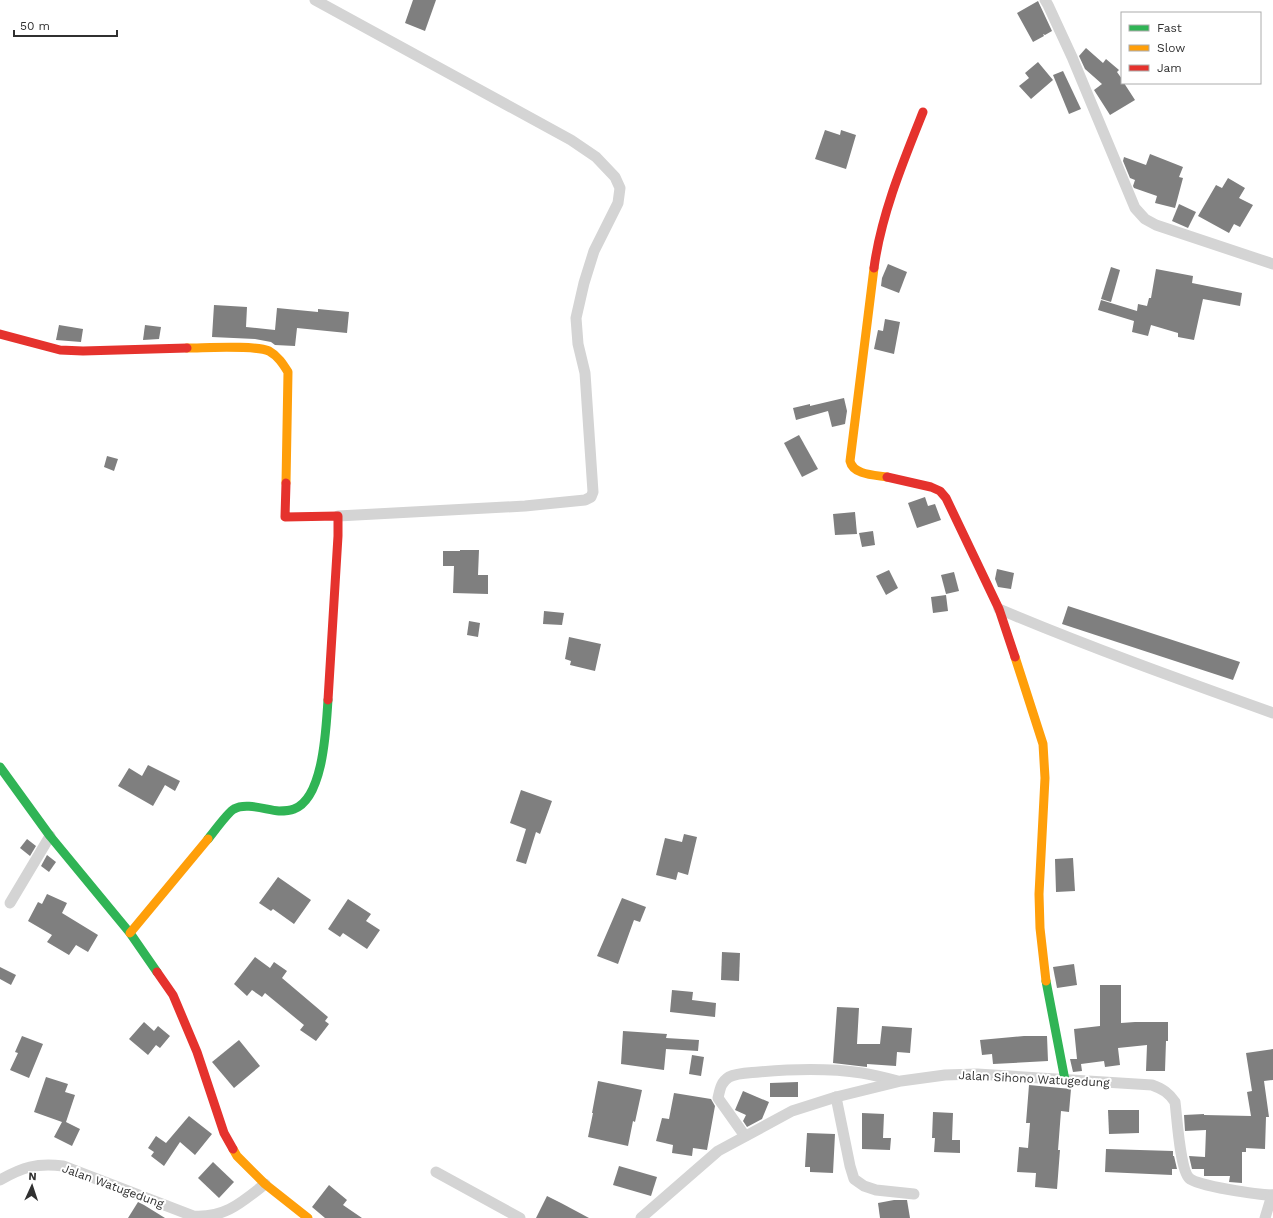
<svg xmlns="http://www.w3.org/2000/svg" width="1273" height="1218" viewBox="0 0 1273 1218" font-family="'Work Sans',sans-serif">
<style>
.building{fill:#7f7f7f}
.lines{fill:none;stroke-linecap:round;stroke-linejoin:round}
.street{stroke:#d4d4d4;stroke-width:11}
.fast{stroke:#30b455;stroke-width:9}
.slow{stroke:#ff9f0a;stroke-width:9}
.jam{stroke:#e5322d;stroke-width:9}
.labels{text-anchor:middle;stroke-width:4;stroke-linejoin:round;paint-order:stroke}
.street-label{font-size:12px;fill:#303030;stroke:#fff}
</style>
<rect width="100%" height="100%" fill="#fff"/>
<g class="building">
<path d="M413 0H436L425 31 405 23Z"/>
<path d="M1038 1 1052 31 1045 35 1043 34 1044 36 1033 42 1017 13Z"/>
<path d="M1086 48 1103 63 1106 59 1119 70 1117 72 1122 79V83H1124L1135 100 1110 115 1094 90 1102 84 1085 69 1079 56Z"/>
<path d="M1038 62 1053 80 1031 99 1019 86 1029 78 1025 73Z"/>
<path d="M1063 71 1081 109 1069 114 1053 75Z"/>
<path d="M825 130 840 135 841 130 856 135 846 169 815 159Z"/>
<path d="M1150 154 1183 167 1179 177 1183 178 1175 208 1155 203 1157 196 1134 188 1133 186 1135 180 1130 178 1123 161 1124 157 1146 165Z"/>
<path d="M1228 178 1245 188 1239 198 1253 205 1240 227 1234 224 1229 233 1198 216 1216 185 1222 188Z"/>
<path d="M1179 204 1196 212 1188 228 1172 221Z"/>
<path d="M888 264 907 272 899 293 881 286 882 278Z"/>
<path d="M1111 267 1120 270 1111 302 1101 299Z"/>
<path d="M1156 269 1193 276 1192 283 1242 293 1240 306 1203 299 1194 340 1178 337V333L1151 325 1148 336 1132 332 1134 321 1098 310 1101 300 1137 311 1138 304 1147 306 1149 298H1151Z"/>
<path d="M214 305 247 307 246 327 275 330 277 308 318 312V309L349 312 347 333 297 328 295 346 275 345 271 342 255 339 212 337Z"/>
<path d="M885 319 900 322 894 354 874 349 878 330 883 331Z"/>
<path d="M59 325 83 329 81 342 56 340Z"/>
<path d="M145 325 161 327 159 339 143 340Z"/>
<path d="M844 398 847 411 845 424 832 427 828 411 796 420 793 408 810 404V406Z"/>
<path d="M799 435 818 469 802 477 784 443Z"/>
<path d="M107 456 118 459 114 471 104 467Z"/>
<path d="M925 497 928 506 935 504 941 520 917 528 908 503Z"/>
<path d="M855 512 857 534 835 535 833 514Z"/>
<path d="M873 531 875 545 862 547 859 533Z"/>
<path d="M460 550H479L478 575H488V594L453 593 454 566H443V551H460Z"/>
<path d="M997 569 1014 573 1011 589 998 587 995 579Z"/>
<path d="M889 570 898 588 886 595 876 576Z"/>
<path d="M954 572 959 591 946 594 941 575Z"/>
<path d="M946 595 948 611 933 613 931 597Z"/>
<path d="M1068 606 1240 662 1233 680 1062 624Z"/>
<path d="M544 611 564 613 562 625 543 624Z"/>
<path d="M469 621 480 623 478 637 467 635Z"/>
<path d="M569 637 601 644 595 671 570 665 571 661 565 659Z"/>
<path d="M148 765 180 781 175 791 165 785 153 806 118 786 129 768 142 776Z"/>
<path d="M521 790 552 801 540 834 536 832 526 864 516 861 526 829 510 823Z"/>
<path d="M684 834 697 837 688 875 678 872 676 880 656 875 665 838 682 842Z"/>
<path d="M27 839 36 846 30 856 20 848Z"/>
<path d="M47 855 56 862 49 872 41 866Z"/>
<path d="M1073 858 1075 891 1056 892 1055 859Z"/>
<path d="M278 877 311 900 294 924 273 909 271 911 259 903Z"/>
<path d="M47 894 67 903 62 913 98 935 88 952 76 945 69 955 47 942 52 935 28 921 38 902 42 904Z"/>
<path d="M622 898 646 907 640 922 634 920 618 964 597 956Z"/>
<path d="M348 899 371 914 366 921 380 930 367 949 343 933 340 937 328 929Z"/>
<path d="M722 952 740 953 739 981 721 980Z"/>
<path d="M255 957 270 968 274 962 287 971 282 978 328 1017 325 1021 329 1024 316 1041 300 1030 304 1025 265 993 262 997 252 990 247 996 234 984Z"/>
<path d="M1074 964 1077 985 1057 988 1053 967Z"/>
<path d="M0 967 16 975 11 985 0 979Z"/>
<path d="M1100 985H1121V1023L1135 1022H1168V1041H1166L1165 1071H1146L1147 1045 1118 1048 1120 1065 1105 1067 1104 1061 1081 1064 1082 1071 1073 1072 1070 1059H1077L1074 1029 1100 1026Z"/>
<path d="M672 990 693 992 692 1000 716 1003 715 1017 670 1012Z"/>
<path d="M837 1007 859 1008 857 1044H880L882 1026 912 1028 910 1053 897 1052 896 1066 867 1064V1067L833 1063Z"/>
<path d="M144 1022 154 1031 158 1026 170 1036 160 1048 156 1045 148 1055 129 1039Z"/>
<path d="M623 1031 667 1034 666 1038 699 1040 698 1051 666 1049 664 1070 621 1064Z"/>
<path d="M22 1036 43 1044 29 1078 10 1070 18 1053 15 1052Z"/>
<path d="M1024 1036H1047L1048 1061 993 1064 992 1054 982 1055 980 1040Z"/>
<path d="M239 1040 260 1066 234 1088 212 1062Z"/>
<path d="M1273 1049V1080L1264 1081 1269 1117H1266L1265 1149 1246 1148V1152H1242V1183L1229 1182 1230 1176H1204V1169H1192L1189 1156 1205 1157 1206 1130 1185 1131 1184 1115 1204 1114V1115L1251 1116 1247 1092 1252 1091 1246 1053Z"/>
<path d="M692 1055 704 1057 701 1076 689 1074Z"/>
<path d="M46 1077 68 1084 65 1092 75 1095 66 1122 80 1129 72 1146 54 1137 62 1122 34 1112Z"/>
<path d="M598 1081 642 1090 635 1122 633 1121 628 1146 588 1137 593 1113H592Z"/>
<path d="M798 1082V1097H770V1083Z"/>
<path d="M1029 1085 1071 1089 1069 1112 1061 1111 1058 1150H1060L1057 1189 1035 1187 1036 1173 1017 1172 1019 1147 1028 1148 1030 1123H1026Z"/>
<path d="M743 1091 769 1102 762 1119 747 1127 743 1121 746 1115 735 1110Z"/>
<path d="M674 1093 711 1099 715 1106 707 1150 693 1148 692 1156 672 1153 673 1145 656 1141 662 1118 669 1119Z"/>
<path d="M1108 1110H1139V1133L1109 1134Z"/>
<path d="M933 1112 953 1113 952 1140H960V1153L934 1152 935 1138H932Z"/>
<path d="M862 1113 884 1114 883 1138H891L890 1150 862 1149Z"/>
<path d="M189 1116 212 1134 195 1155 180 1142 164 1166 151 1156 154 1152 148 1148 156 1136 166 1143Z"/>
<path d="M807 1133 835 1134 833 1173 810 1172V1167H805Z"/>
<path d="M1106 1149 1173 1151V1156H1174L1177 1169H1172V1175L1105 1172Z"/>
<path d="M213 1162 234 1182 219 1198 198 1178Z"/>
<path d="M619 1166 657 1177 651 1196 613 1185Z"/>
<path d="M329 1185 347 1200 343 1205 362 1218H325L312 1207Z"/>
<path d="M547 1196 561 1203 589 1218H536Z"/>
<path d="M894 1200H907L910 1218H880L878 1203Z"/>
<path d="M138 1202 144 1205 165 1218H128Z"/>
</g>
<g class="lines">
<g class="street">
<path d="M315 0 571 140 596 157 615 177 620 188 618 203 594 251 584 283 576 318 578 344 585 373 593 492 591 497 585 500 525 506 338 516"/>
<path d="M1045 0 1048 5 1072 57 1135 208 1145 219 1156 225 1273 264"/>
<path d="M999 609C1089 647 1181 680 1273 713"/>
<path d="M10 903 50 836"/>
<path d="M836 1097 850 1166 854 1179 864 1186 876 1190 914 1194"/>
<path d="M745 1136 718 1098C720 1089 721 1082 729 1077 737 1073 750 1073 759 1072 793 1069 828 1068 862 1073 874 1075 886 1078 898 1081"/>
<path d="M436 1172 520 1218"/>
<path d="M0 1180C23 1167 36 1163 63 1166L193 1216C225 1218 241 1203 265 1184"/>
<path d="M641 1218 718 1151 792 1111 836 1097 901 1081 945 1075 977 1074 1152 1085C1163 1089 1169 1093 1175 1102 1177 1117 1180 1169 1189 1178 1197 1186 1259 1195 1273 1195"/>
<path d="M1265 1218 1272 1195"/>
</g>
<g class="fast">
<path d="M0 767 50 836 130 933 157 972"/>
<path d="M208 839C213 833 228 812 234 809 246 802 266 810 279 811 284 811 289 811 294 809 324 798 326 727 328 700"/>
<path d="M1046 981 1065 1080"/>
</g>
<g class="slow">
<path d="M874 268 850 461C853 475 875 475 887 477"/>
<path d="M187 348C205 348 255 345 269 351 278 356 283 364 288 372L286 483"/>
<path d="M1015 657 1043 744 1045 778 1039 894 1040 928 1046 981"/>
<path d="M130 933 208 839"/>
<path d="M233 1149 237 1156 265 1184 308 1218"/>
</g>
<g class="jam">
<path d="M874 268C881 215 903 162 923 112"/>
<path d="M0 334 60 350 83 351 187 348"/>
<path d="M887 477 931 487 940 491 946 498 999 609 1015 657"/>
<path d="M286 483 285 517 338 516V536L328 700"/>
<path d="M157 972 173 995 197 1052 224 1133 233 1149"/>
</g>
</g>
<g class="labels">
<g class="street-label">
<text transform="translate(1034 1079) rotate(3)" y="4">Jalan Sihono Watugedung</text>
<text transform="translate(113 1186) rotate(20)" y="4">Jalan Watugedung</text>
</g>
</g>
<rect x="1121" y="12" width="140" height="72" fill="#ffffff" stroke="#acacac"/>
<rect x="1129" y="25" width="20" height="6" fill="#30b455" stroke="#acacac"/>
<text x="1157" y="32" font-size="12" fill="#303030">Fast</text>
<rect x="1129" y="45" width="20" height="6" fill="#ff9f0a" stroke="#acacac"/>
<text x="1157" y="52" font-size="12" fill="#303030">Slow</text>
<rect x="1129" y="65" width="20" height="6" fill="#e5322d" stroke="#acacac"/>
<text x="1157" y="72" font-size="12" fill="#303030">Jam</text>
<g transform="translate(32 1186) rotate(3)" stroke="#ffffff" stroke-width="3" paint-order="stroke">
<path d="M0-3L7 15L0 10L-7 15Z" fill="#303030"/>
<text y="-6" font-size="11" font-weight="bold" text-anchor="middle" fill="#303030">N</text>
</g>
<path d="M14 30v6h103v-6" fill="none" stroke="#303030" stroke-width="2"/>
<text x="20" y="30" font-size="12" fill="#303030" stroke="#ffffff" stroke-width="3" paint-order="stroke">50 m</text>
</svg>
